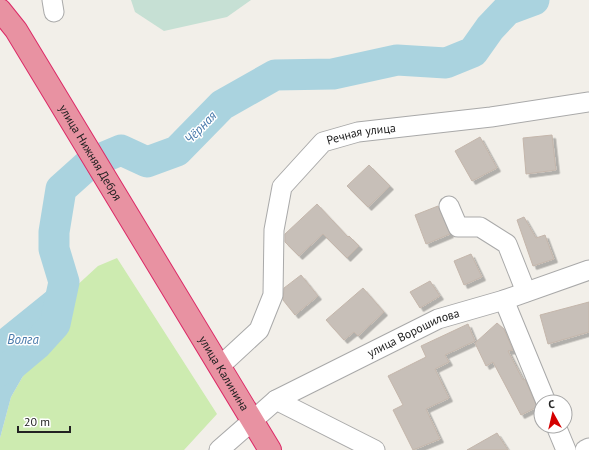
<svg xmlns="http://www.w3.org/2000/svg" width="589" height="450" viewBox="0 0 589 450" font-family="'PT Sans',sans-serif">
<style>
.grass{fill:#cdebb0}
.wetland{fill:#c6e0d4}
.water{fill:#aad3df}
.lines{fill:none;stroke-linecap:round;stroke-linejoin:round}
.river{stroke:#aad3df;stroke-width:31}
.building{fill:#c7bfb8;stroke:#c4b6ab;filter:url(#shadow)}
.minor-casing{stroke:#a9a9a9;stroke-width:21}
.highway-casing{stroke:#dc2a67;stroke-width:24}
.minor{stroke:#fff;stroke-width:19}
.highway{stroke:#e892a2;stroke-width:22}
.labels{text-anchor:middle;stroke-width:3;stroke-linejoin:round;paint-order:stroke}
.street-label{font-size:12px;fill:#222;stroke:#fff}
.water-label{font-size:13px;font-style:italic;fill:#4a7aab;stroke:#fff}
</style>
<defs>
<filter id="shadow"><feDropShadow dx="3.5" dy="3.5" stdDeviation="0" flood-color="#0004"/></filter>
</defs>
<rect width="100%" height="100%" fill="#f2efe9"/>
<path class="grass" d="M117 258 217 414 184 450H0V438L11 397 23 376 57 331 68 313 73 289 98 266Z"/>
<path class="wetland" d="M131 0H251L227 17 164 31 135 12Z"/>
<path class="water" d="M64 282 73 289 68 313 57 331 23 376 11 397 0 438V329L52 287Z"/>
<g class="lines">
<path class="river" d="M0 371 11 366 36 345 55 324 64 282 54 249V232L61 189 90 163 121 150 147 162 177 151 222 105 275 75 333 74 397 60 446 63 473 52 490 28 507 10 534 0"/>
</g>
<g class="building">
<path d="M552 135 556 170 526 174 523 138Z"/>
<path d="M480 137 497 168 472 181 455 151Z"/>
<path d="M369 165 390 186 368 207 347 186Z"/>
<path d="M317 204 348 237 349 236 359 246 347 258 323 234 299 256 285 242V234Z"/>
<path d="M438 206 450 234 426 244 415 215Z"/>
<path d="M524 217 536 238 545 235 554 259 533 266 517 220Z"/>
<path d="M471 254 482 277 464 285 454 261Z"/>
<path d="M301 275 318 296 295 315 283 300 284 288Z"/>
<path d="M430 281 440 296 420 308 410 292Z"/>
<path d="M363 288 384 312 358 336 354 332 344 340 326 320Z"/>
<path d="M589 302V332L548 344 540 315Z"/>
<path d="M497 323 504 329 513 350 508 351 523 380 525 379 537 407 521 415 493 362 486 366 475 343Z"/>
<path d="M468 324 475 341 445 355 449 362 435 369 449 398 426 409 440 439 413 450 393 410 403 405 388 376 426 357 421 346Z"/>
<path d="M497 433 508 450H467Z"/>
</g>
<g class="lines">
<defs>
<g id="minor">
<path d="M52 0 54 12"/>
<path d="M449 206 458 227H480L507 244 526 292"/>
<path d="M504 300 546 402"/>
<path id="s1" d="M219 367 259 330 273 295 274 230 282 187 323 142 358 132 491 117 589 102"/>
<path d="M276 400 375 450"/>
<path d="M556 426 566 450"/>
<path id="s2" d="M219 450 276 400 438 319 504 300 589 270"/>
<path d="M585 450 589 448"/>
</g>
<g id="highway">
<path id="s3" d="M0 10 16 30 270 450"/>
</g>
</defs>
<use href="#minor" class="minor-casing"/>
<use href="#highway" class="highway-casing"/>
<use href="#minor" class="minor"/>
<use href="#highway" class="highway"/>
</g>
<g class="labels">
<g class="street-label">
<text dy="4" stroke="none"><textPath href="#s1" startOffset="301">Речная улица</textPath></text>
<text dy="4" stroke="none"><textPath href="#s3" startOffset="169">улица Нижняя Дебря</textPath></text>
<text dy="4" stroke="none"><textPath href="#s2" startOffset="229">улица Ворошилова</textPath></text>
<text dy="4" stroke="none"><textPath href="#s3" startOffset="427">улица Калинина</textPath></text>
</g>
<g class="water-label">
<text transform="translate(200 127) rotate(-46)" y="5">Чёрная</text>
<text x="23" y="344">Волга</text>
</g>
</g>
<g transform="translate(553 414) rotate(352)"><circle r="19" fill="#ffffff" stroke="#a7a7a7"/>
<path d="M0-3L7 15L0 10L-7 15Z" fill="#d40000"/>
<text y="-6" font-size="11" font-weight="bold" text-anchor="middle" fill="#222222">С</text>
</g>
<path d="M18 426v6h52v-6" fill="none" stroke="#222222" stroke-width="2"/>
<text x="24" y="426" font-size="12" fill="#222222" stroke="#ffffff" stroke-width="3" paint-order="stroke">20 m</text>
</svg>
